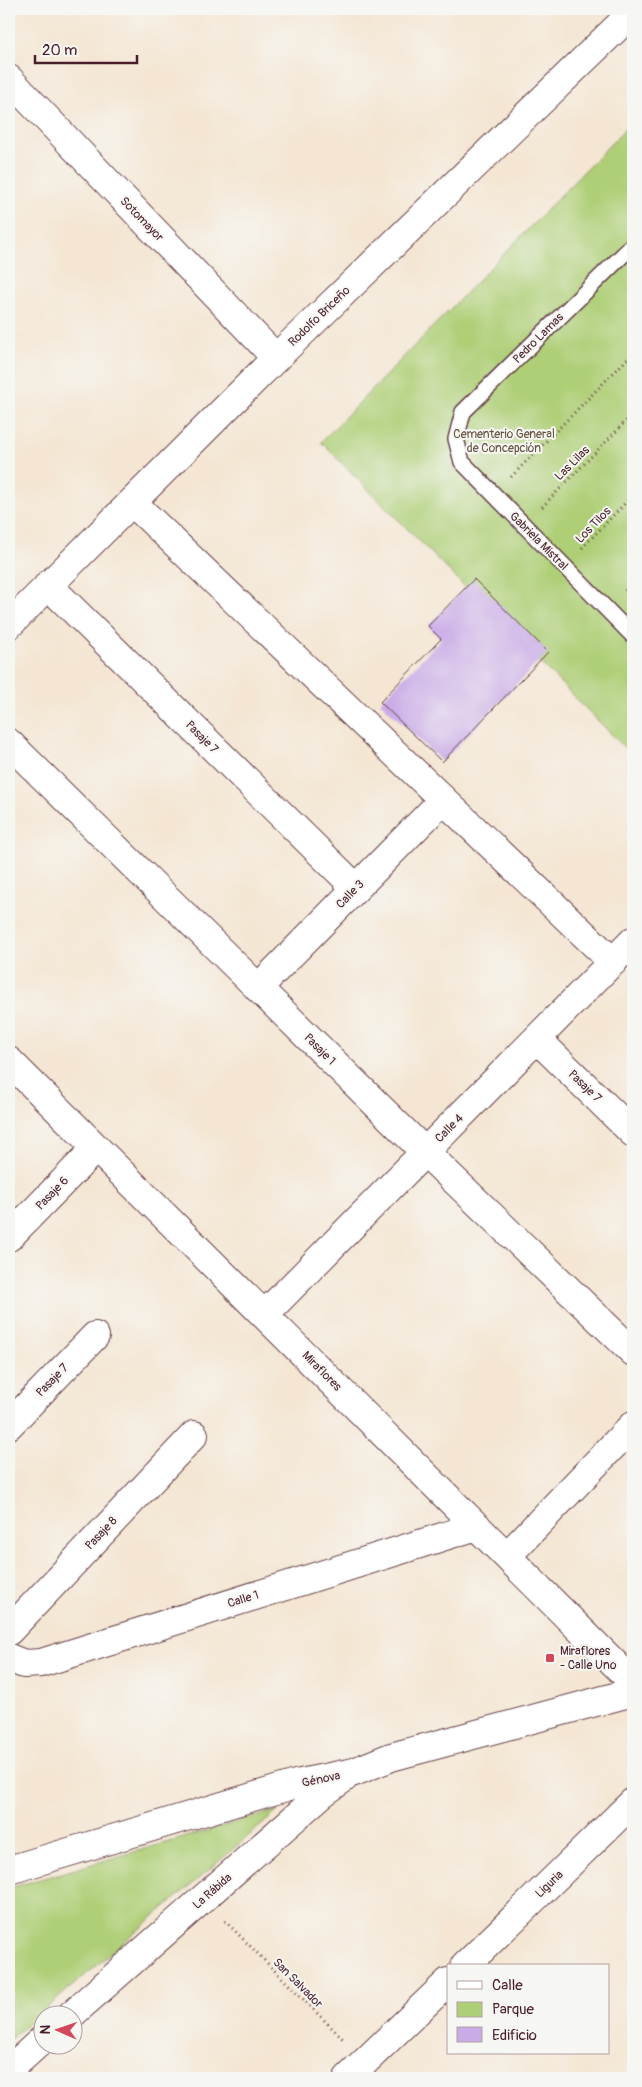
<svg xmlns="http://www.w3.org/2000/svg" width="642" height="2087" viewBox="0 0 642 2087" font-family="Pangolin,sans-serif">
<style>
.green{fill:#afcf77;stroke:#7c7751}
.building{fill:#c9abe7}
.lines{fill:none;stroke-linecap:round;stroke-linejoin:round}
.lane-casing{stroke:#643d44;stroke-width:18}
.street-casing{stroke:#643d44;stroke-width:30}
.secondary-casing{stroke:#643d44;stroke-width:30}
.path{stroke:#643d44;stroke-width:3;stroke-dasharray:1 4;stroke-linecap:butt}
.lane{stroke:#fff;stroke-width:15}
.street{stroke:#fff;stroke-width:28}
.secondary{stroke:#fff;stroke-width:28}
.poi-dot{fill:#d1495b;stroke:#f6f6f2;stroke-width:2}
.labels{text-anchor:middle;stroke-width:4;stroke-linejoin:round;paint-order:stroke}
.street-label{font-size:12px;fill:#4a1f2b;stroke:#f6f6f2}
.park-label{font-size:12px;fill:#685442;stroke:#f6f6f2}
.poi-label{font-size:12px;fill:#4a1f2b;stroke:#f6f6f2;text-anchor:start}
</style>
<rect width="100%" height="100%" fill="#f6f6f2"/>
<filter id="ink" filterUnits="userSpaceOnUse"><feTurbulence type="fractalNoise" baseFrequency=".02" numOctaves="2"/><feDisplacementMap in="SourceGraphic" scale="10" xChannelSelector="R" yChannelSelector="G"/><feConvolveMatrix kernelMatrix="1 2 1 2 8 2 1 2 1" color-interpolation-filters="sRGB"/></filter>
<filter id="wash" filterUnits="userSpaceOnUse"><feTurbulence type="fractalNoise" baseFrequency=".0096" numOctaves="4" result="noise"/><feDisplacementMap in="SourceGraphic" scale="20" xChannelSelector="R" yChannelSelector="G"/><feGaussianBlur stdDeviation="1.12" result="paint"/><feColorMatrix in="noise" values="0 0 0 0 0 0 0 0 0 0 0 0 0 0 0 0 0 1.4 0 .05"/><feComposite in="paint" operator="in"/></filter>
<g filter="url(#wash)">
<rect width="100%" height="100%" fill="#f4e6d3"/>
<g class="green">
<path d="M633 121V756L321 442Z"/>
<path d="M279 1810 9 2040V1888Z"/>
</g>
<g id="blocks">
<path class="building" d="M474 579 548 652 442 762 380 702 441 639 428 626Z"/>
</g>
</g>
<g filter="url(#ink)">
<use href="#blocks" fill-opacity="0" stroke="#643d44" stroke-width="1"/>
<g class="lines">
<defs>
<path id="lane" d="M633 245 463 412 456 439 462 462 633 636"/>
<g id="street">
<path d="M9 79 276 358"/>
<path d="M132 502 613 962"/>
<path d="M48 585 356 888"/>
<path d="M9 743 425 1152 633 1352"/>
<path d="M258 988 443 800"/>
<path d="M537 1039 633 1133"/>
<path d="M9 1237 96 1148"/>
<path d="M265 1314 633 941"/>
<path d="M9 1425 95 1336"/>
<path d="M507 1556 633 1425"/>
<path d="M9 1631 194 1435"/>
<path d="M9 1658 24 1664 41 1663 477 1526"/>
<path d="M9 1870 296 1784 354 1772 391 1757 633 1692"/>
<path d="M465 1966 633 1802"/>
<path d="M72 2014 323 1793 344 1778"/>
<path d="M9 2070 42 2040"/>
<path d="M348 2078 448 1982"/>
</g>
<g id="secondary">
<path d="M9 625 276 358 633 12"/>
<path d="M9 1061 633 1682"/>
</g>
</defs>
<use href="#lane" class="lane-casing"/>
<use href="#street" class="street-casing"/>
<use href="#secondary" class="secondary-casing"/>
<g class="path">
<path d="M511 477 633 353"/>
<path d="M542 507 633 414"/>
<path d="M582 548 633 495"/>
<path d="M625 591 633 583"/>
<path d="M225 1921 343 2039"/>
</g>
<use href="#lane" class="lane"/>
<use href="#street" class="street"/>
<use href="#secondary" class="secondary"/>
</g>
</g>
<rect class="poi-dot" x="545" y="1653" width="10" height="10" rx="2.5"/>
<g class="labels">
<g class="street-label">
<text transform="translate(142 219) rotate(46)" y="4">Sotomayor</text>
<text transform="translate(319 316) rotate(-44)" y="4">Rodolfo Briceño</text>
<text transform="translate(538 338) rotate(-45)" y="4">Pedro Lamas</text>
<text transform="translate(572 463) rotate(-45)" y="4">Las Lilas</text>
<text transform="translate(593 525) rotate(-46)" y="4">Los Tilos</text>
<text transform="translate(539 541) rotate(45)" y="4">Gabriela Mistral</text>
<text transform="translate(202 737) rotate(45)" y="4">Pasaje 7</text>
<text transform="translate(350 894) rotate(-46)" y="4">Calle 3</text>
<text transform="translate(320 1049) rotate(45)" y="4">Pasaje 1</text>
<text transform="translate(585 1086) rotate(44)" y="4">Pasaje 7</text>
<text transform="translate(449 1128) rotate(-45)" y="4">Calle 4</text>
<text transform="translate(52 1193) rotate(-46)" y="4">Pasaje 6</text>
<text transform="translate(322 1371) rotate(45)" y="4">Miraflores</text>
<text transform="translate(52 1380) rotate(-46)" y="4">Pasaje 7</text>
<text transform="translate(101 1533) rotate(-47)" y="4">Pasaje 8</text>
<text transform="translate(243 1599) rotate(-17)" y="4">Calle 1</text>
<text transform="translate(321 1779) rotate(-12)" y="4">Génova</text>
<text transform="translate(549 1884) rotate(-44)" y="4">Liguria</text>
<text transform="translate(212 1891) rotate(-41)" y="4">La Rábida</text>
<text transform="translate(298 1983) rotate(45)" y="4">San Salvador</text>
</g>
<g class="park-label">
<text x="504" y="438">Cementerio General<tspan x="504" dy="14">de Concepción</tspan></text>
</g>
<g class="poi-label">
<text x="560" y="1655">Miraflores<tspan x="560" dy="14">- Calle Uno</tspan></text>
</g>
</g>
<rect width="642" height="2087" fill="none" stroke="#f6f6f2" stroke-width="30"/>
<rect x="447" y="1964" width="162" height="90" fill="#f6f6f2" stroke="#b1a0a2"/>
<rect x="457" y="1981" width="25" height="8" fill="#ffffff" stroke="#b1a0a2"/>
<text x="492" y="1990" font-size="15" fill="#4a1f2b">Calle</text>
<rect x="457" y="2002" width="25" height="15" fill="#afcf77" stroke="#b1a0a2"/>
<text x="492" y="2014" font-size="15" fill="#4a1f2b">Parque</text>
<rect x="457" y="2027" width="25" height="15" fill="#c9abe7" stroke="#b1a0a2"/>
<text x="492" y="2040" font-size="15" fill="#4a1f2b">Edificio</text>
<g transform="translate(58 2030) rotate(272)"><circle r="24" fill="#f6f6f2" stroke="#b1a0a2"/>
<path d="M0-4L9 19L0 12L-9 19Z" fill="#d1495b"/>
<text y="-8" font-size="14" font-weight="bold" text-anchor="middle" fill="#4a1f2b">N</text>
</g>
<path d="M35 55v8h102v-8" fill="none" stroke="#4a1f2b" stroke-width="2.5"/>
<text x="42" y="55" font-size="15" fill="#4a1f2b" stroke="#f6f6f2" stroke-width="4" paint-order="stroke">20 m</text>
</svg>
